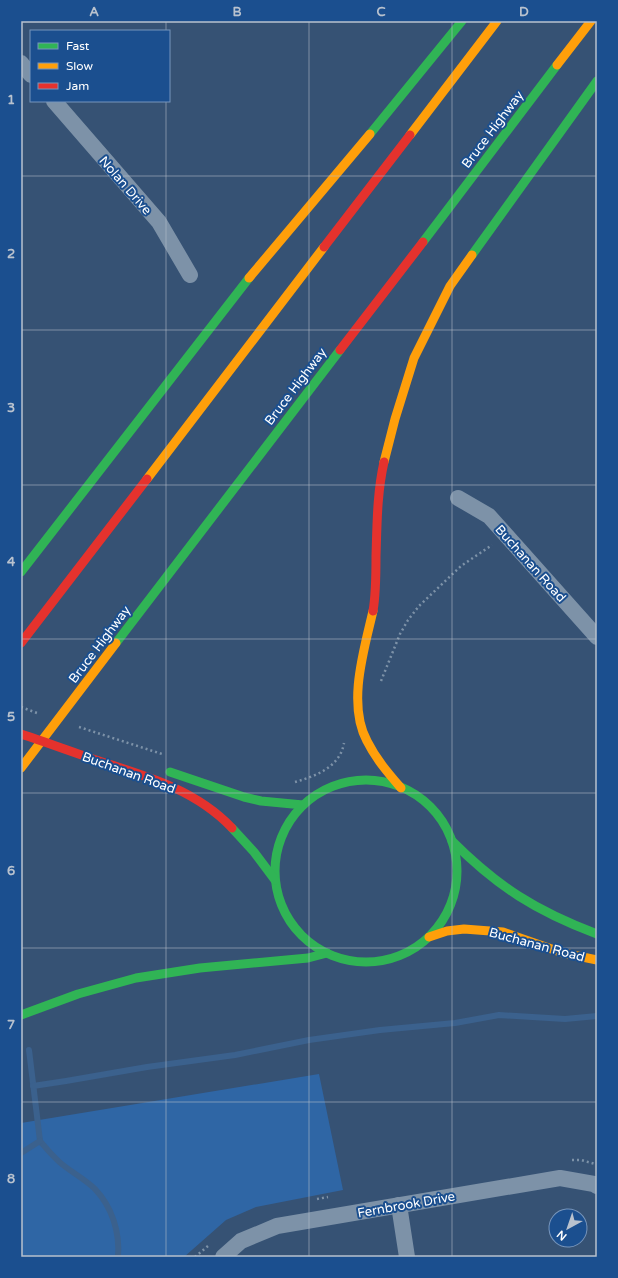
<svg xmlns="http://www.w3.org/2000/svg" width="618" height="1278" viewBox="0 0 618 1278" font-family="'Varela Round',sans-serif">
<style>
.green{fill:#2f66a5}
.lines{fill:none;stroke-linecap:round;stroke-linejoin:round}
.stream{stroke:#3b618d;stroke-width:6}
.path{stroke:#7d92a8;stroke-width:2.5;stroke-dasharray:2 3;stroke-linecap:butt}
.street{stroke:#7d92a8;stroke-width:16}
.fast{stroke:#30b455;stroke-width:9}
.slow{stroke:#ff9f0a;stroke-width:9}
.jam{stroke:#e5322d;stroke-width:9}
.grid{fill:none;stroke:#b9c2ce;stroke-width:1;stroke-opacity:0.55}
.labels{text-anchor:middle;stroke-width:4;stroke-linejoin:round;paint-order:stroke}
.street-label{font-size:13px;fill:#fff;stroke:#1b4f8f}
.neatline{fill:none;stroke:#b9c2ce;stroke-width:1.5}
.grid-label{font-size:13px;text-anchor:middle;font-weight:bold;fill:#b9c2ce}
</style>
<rect width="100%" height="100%" fill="#365274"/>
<path class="green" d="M319 1074 343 1190 256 1207 226 1220 184 1257H21V1123Z"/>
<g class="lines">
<g class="stream">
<path d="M29 1050 40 1141C47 1149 54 1158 63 1165 73 1173 86 1180 95 1189 112 1207 120 1232 118 1257"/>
<path d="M33 1086 66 1081 147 1067 235 1055 309 1040 380 1030 455 1023 499 1015 565 1019 597 1016"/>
<path d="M21 1153 40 1141"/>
</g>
<g class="path">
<path d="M381 681 400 634 408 620 419 606 461 566 492 545"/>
<path d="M21 707 37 713"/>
<path d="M79 727 162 754"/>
<path d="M295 782C316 776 340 767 344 743"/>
<path d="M572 1160H581L595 1164"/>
<path d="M317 1199 328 1197"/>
<path d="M195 1257 208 1246"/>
</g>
<g class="street">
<path d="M21 63 31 75"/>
<path d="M54 101 159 222 190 275"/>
<path d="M458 498 489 516 597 637"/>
<path d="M399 1205 407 1257"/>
<path d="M223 1257 241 1241 277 1226 560 1178 594 1184 597 1186"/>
</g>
<g class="fast">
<path d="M370 134 462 21"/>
<path d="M423 242 557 65"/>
<path d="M472 255 597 81"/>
<path d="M21 572 249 278"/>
<path d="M116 643 340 350"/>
<path d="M170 772 244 797 261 801 303 805"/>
<circle cx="366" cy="871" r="91"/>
<path d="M232 828 254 852 275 880"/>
<path d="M452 841C498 887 536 911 597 934"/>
<path d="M21 1015 78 994 136 978 200 968 308 958 327 953"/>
</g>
<g class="slow">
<path d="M557 65 591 21"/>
<path d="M410 135 497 21"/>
<path d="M249 278 370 134"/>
<path d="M384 462 395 419 414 358 450 286 472 255"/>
<path d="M147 479 324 247"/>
<path d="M373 611C364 650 347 704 367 741 376 759 388 773 401 788"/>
<path d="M21 768 116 643"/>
<path d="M429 937 447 931 464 929 503 932 563 953 597 960"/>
</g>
<g class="jam">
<path d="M324 247 410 135"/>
<path d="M340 350 423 242"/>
<path d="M373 611C376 594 376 575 376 556 377 525 377 493 384 462"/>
<path d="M21 643 147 479"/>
<path d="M21 734C48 743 75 753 102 762 150 777 197 791 232 828"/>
</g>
</g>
<path class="grid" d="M166 21V31M309 21V1257M452 21V1257M166 101V1257M21 176H597M21 330H597M21 485H597M21 639H597M21 793H597M21 948H597M21 1102H597"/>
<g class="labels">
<g class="street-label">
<text transform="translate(492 129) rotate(-53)" y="5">Bruce Highway</text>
<text transform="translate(126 185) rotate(49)" y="5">Nolan Drive</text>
<text transform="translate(295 386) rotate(-53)" y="5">Bruce Highway</text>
<text transform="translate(531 563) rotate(48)" y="5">Buchanan Road</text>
<text transform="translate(99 644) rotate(-53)" y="5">Bruce Highway</text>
<text transform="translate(129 772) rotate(20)" y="5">Buchanan Road</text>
<text transform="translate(537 944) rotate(15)" y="5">Buchanan Road</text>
<text transform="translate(406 1204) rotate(-10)" y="5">Fernbrook Drive</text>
</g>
</g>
<rect width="618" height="1278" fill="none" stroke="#1b4f8f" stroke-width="44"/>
<rect x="30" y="30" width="140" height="72" fill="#1b4f8f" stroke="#7695bc"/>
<rect x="38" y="43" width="20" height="6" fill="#30b455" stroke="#7695bc"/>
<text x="66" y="50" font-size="12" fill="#ffffff">Fast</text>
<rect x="38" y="63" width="20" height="6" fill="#ff9f0a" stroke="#7695bc"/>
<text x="66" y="70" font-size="12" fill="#ffffff">Slow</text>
<rect x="38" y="83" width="20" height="6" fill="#e5322d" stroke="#7695bc"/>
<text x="66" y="90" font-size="12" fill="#ffffff">Jam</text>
<g transform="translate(568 1228) rotate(220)"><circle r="19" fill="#1b4f8f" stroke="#7695bc"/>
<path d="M0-3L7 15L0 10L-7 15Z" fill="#b9c2ce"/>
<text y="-6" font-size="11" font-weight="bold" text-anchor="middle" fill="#ffffff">N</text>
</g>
<rect x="22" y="22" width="574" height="1234" class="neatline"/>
<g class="grid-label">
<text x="94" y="16">A</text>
<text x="237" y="16">B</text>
<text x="381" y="16">C</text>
<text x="524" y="16">D</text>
<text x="11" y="104">1</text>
<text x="11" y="258">2</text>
<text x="11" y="412">3</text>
<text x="11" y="566">4</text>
<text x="11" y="721">5</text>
<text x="11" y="875">6</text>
<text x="11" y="1029">7</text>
<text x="11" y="1183">8</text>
</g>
</svg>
